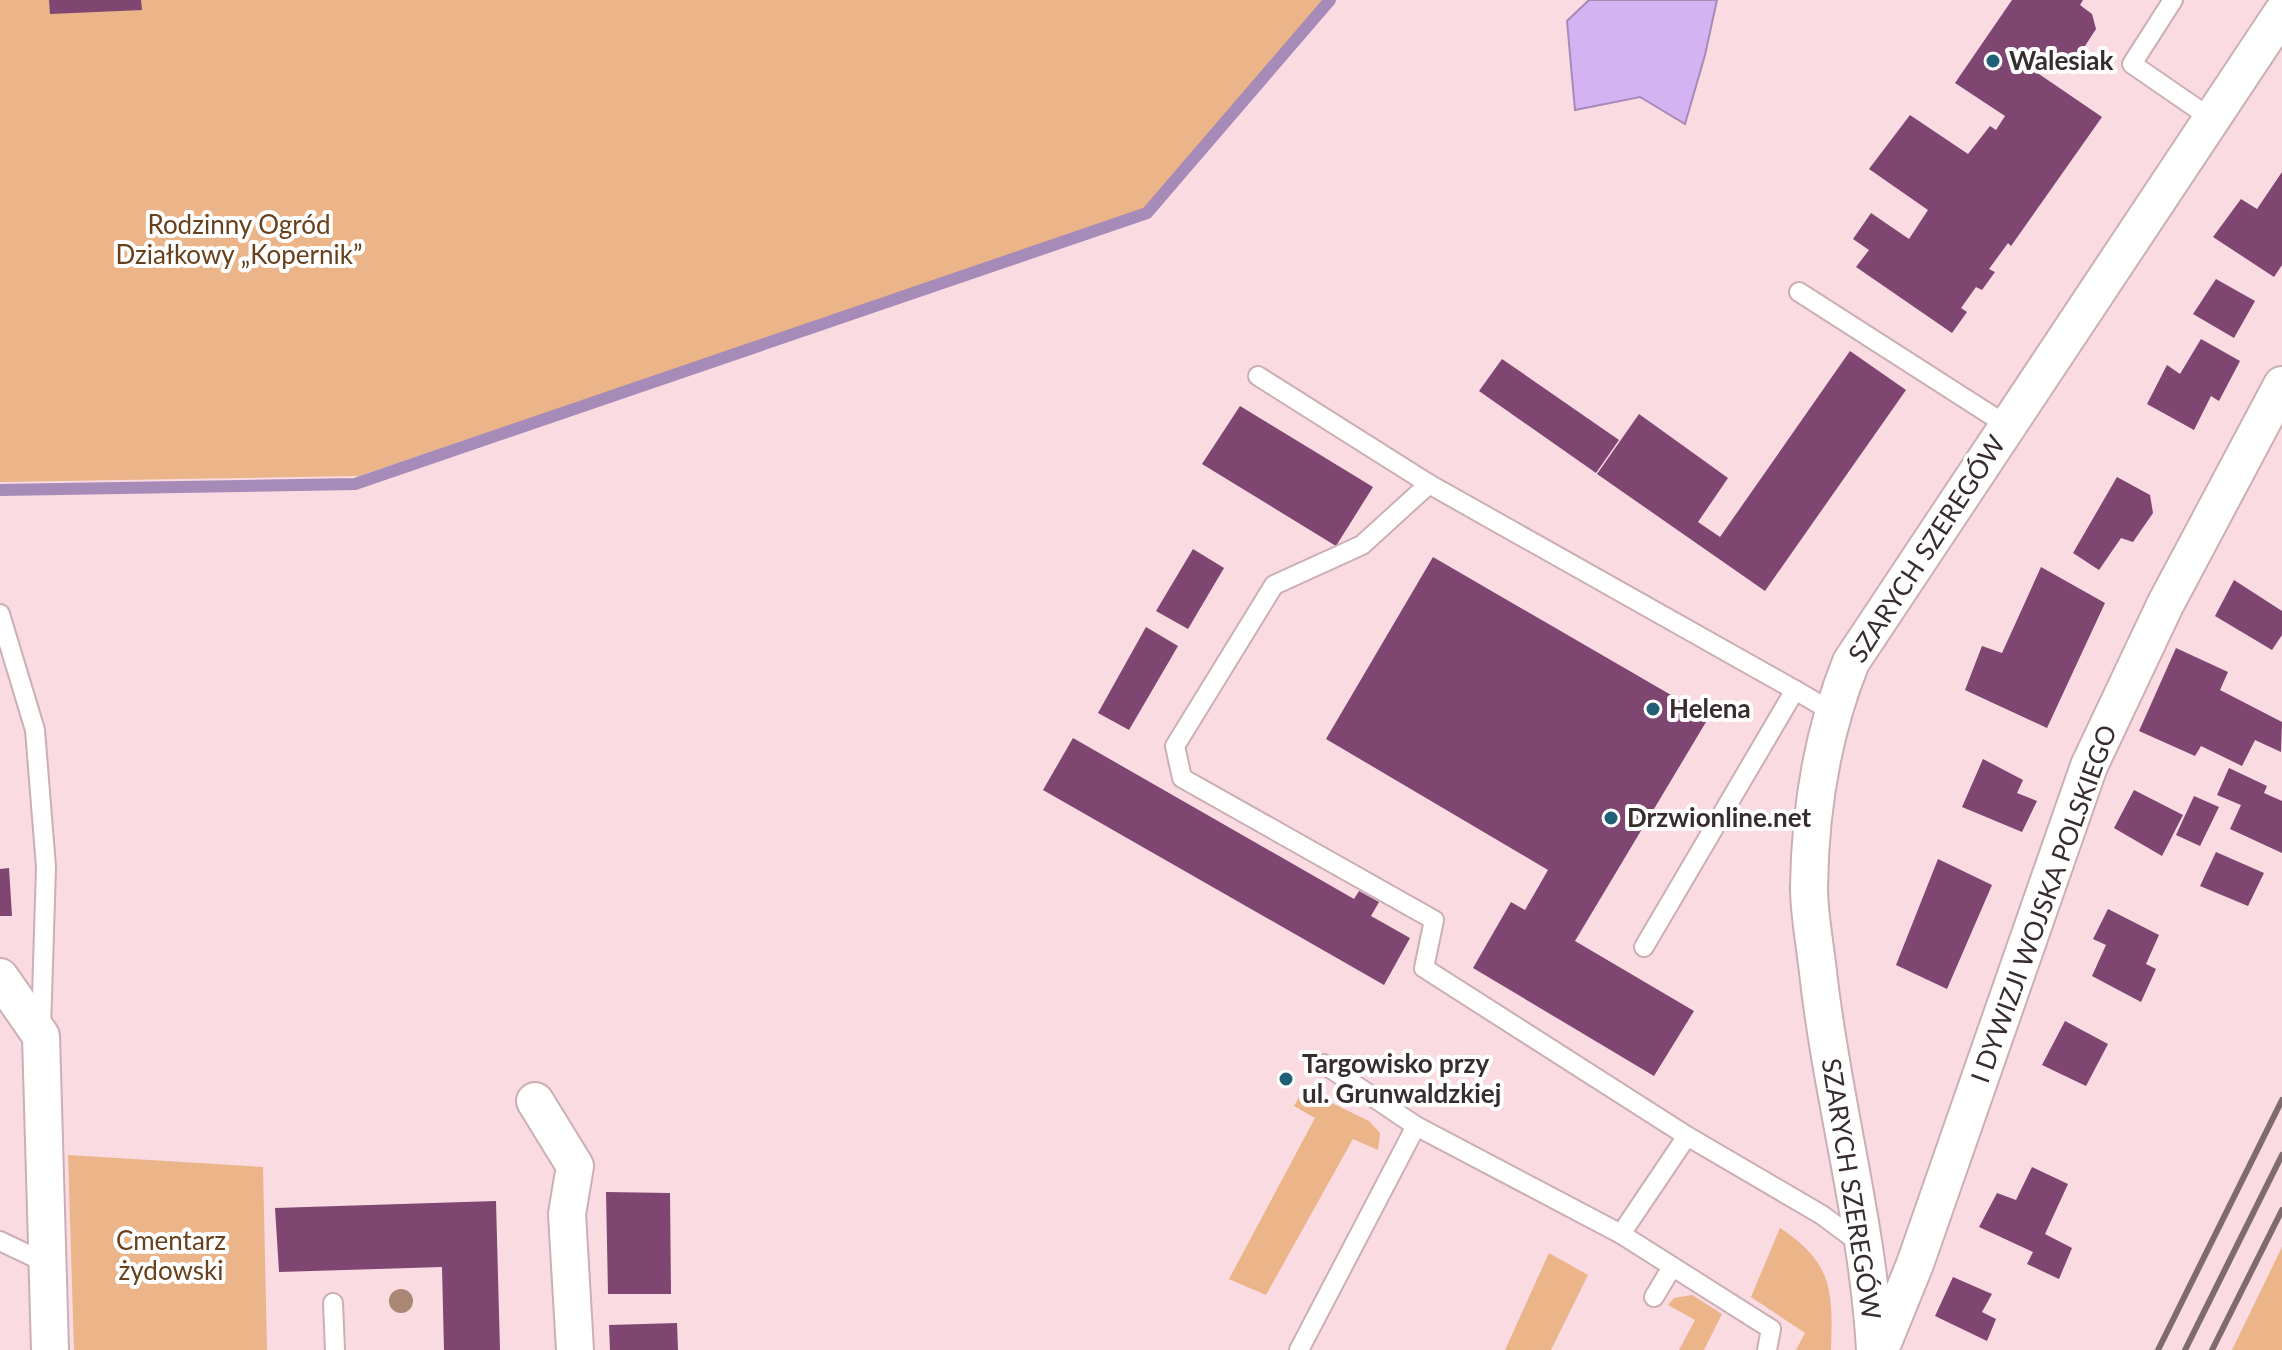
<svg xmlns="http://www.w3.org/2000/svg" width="2282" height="1350" viewBox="0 0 2282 1350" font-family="Lato,sans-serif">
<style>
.green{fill:#ebb489}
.water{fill:#d5b3f3;stroke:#a68ab8;stroke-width:2}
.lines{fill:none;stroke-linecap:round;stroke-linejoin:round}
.stream{stroke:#a68ab8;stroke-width:12}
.building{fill:#7e4671}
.lane-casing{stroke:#ccafb5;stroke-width:22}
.street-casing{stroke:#ccafb5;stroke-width:40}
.lane{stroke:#fff;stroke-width:18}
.street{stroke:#fff;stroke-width:36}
.rail{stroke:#7d6b6f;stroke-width:6}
.tree{fill:#aa8675}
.poi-dot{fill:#205f75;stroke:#fff;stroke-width:3}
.labels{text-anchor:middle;stroke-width:8;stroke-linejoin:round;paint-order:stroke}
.poi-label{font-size:26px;font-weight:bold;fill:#372c2e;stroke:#fff;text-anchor:start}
.park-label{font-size:26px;fill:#69401c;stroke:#fff}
.street-label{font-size:26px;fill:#372c2e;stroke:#fff}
</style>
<rect width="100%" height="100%" fill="#f9dbe1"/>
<g class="green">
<path d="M0 0H1324L1141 212 359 476 0 482Z"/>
<path d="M1311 1093 1369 1121 1380 1133 1378 1150 1353 1139 1266 1295 1229 1279 1315 1118 1294 1106 1301 1094Z"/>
<path d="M68 1155 263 1167 267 1350H74Z"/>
<path d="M1780 1228C1833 1263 1833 1291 1831 1350H1796L1805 1333 1751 1297Z"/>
<path d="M2282 1247V1350H2232Z"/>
<path d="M1549 1253 1588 1275 1551 1350H1505Z"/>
<path d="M1692 1295 1722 1314 1704 1350H1679L1695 1320 1668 1305 1674 1298Z"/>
</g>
<path class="water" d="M1589 0H1717L1705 55 1685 124 1640 97 1575 110 1567 21Z"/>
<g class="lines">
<path class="stream" d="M0 490 355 484 1147 213 1330 0"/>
</g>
<g class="building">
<path d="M49 0H141L142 10 50 14Z"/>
<path d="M2012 0H2083L2080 5 2092 14 2096 29 2072 66 2057 68 2043 59 2036 72 2102 117 2011 246 2008 243 1989 269 1995 272 1982 290 1976 287 1961 308 1967 312 1952 333 1856 267 1869 250 1853 239 1871 213 1909 239 1928 210 1869 169 1910 115 1968 154 1990 126 1996 130 2005 116 1955 83Z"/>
<path d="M2282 172V265L2274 277 2213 237 2241 199 2257 209Z"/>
<path d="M2216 279 2255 301 2234 338 2193 314Z"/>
<path d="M2201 339 2240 361 2219 401 2211 396 2194 430 2147 404 2167 365 2180 374Z"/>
<path d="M1850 351 1906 390 1765 591 1597 474 1639 414 1728 478 1698 522 1720 537Z"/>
<path d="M1502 359 1619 440 1596 473 1479 391Z"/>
<path d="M1240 406 1373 487 1336 546 1202 464Z"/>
<path d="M2117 477 2150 495 2153 513 2133 542 2121 538 2099 570 2073 553Z"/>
<path d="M1193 549 1224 568 1188 629 1156 611Z"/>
<path d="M1433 557 1709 717 1575 941 1694 1011 1654 1076 1473 968 1511 902 1525 910 1548 870 1326 739Z"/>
<path d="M2041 567 2105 603 2047 728 1965 690 1982 646 2002 653Z"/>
<path d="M2234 580 2282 611V635L2272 650 2215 616Z"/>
<path d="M1146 627 1178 646 1129 730 1098 713Z"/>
<path d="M2176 648 2228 672 2220 690 2282 722 2281 752 2255 740 2242 766 2201 746 2195 756 2139 731Z"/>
<path d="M1073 738 1354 899 1359 891 1379 902 1371 916 1410 938 1384 985 1043 790Z"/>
<path d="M1983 759 2023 780 2017 793 2037 801 2022 832 1962 807Z"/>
<path d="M2229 768 2267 786 2264 793 2282 801V853L2230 829 2241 805 2217 795Z"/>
<path d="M2134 790 2183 815 2162 856 2114 828Z"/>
<path d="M2194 796 2219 807 2200 846 2176 835Z"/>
<path d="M2216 852 2264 873 2248 906 2200 886Z"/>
<path d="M1938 859 1992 885 1947 989 1896 965Z"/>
<path d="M9 868 12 916H0V869Z"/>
<path d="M2108 909 2159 935 2146 964 2156 969 2141 1002 2092 976 2106 945 2093 939Z"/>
<path d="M2065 1021 2108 1044 2086 1086 2042 1065Z"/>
<path d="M2032 1167 2068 1184 2045 1234 2072 1248 2059 1279 2027 1264 2033 1252 1979 1227 1997 1193 2016 1200Z"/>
<path d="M606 1192 670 1193 671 1294H608Z"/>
<path d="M496 1201 500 1350H444L442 1267 279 1272 275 1208Z"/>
<path d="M1953 1277 1992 1294 1982 1312 1996 1319 1987 1341 1935 1316Z"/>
<path d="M677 1323 678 1350H610L609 1325Z"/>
</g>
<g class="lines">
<defs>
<g id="lane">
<path d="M2173 0 2132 64 2212 119"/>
<path d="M1799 292 2008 426"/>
<path d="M1258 376 1429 484 1795 690"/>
<path d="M1429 484 1362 545 1274 585 1175 746 1182 778 1434 920 1424 968 1687 1136 1822 1215 1861 1244"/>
<path d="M0 614 35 730 46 867 41 1029"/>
<path d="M1644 947 1795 690 1831 711"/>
<path d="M1324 1064 1416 1126"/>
<path d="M1621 1234 1687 1136"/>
<path d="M0 1241 46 1263"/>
<path d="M1654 1297 1672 1267"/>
<path d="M333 1303 335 1350"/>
<path d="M1299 1350 1416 1126 1621 1234 1771 1329 1767 1350"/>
</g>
<g id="street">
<path d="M0 977 41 1036 50 1350"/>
<path d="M535 1101 575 1166 567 1214 575 1350"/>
<path d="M1875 1350C1868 1223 1832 1099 1818 972 1815 944 1809 915 1809 887 1810 810 1822 734 1851 662L2282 13"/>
<path d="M1880 1350 1915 1264 2089 766 2165 605 2282 385"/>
</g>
</defs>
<use href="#lane" class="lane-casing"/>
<use href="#street" class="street-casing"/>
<use href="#lane" class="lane"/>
<use href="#street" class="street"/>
<g class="rail">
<path d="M2158 1350 2282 1100"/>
<path d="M2185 1350 2282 1155"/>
<path d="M2212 1350 2282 1210"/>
</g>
</g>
<circle class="tree" cx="401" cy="1301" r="12"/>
<g class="poi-dot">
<circle cx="1993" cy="61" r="8"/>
<circle cx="1653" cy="709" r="8"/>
<circle cx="1611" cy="818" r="8"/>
<circle cx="1286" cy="1079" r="8"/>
</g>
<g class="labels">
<g class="poi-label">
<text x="2009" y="70">Walesiak</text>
<text x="1669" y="718">Helena</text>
<text x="1627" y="827">Drzwionline.net</text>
<text x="1302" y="1073">Targowisko przy<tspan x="1302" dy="30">ul. Grunwaldzkiej</tspan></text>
</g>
<g class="park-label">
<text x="239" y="234">Rodzinny Ogród<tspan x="239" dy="30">Działkowy „Kopernik”</tspan></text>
<text x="171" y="1250">Cmentarz<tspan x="171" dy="30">żydowski</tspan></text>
</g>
<g class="street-label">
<text transform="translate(1927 549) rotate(-57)" y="9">SZARYCH SZEREGÓW</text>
<text transform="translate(2044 904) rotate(-70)" y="9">I DYWIZJI WOJSKA POLSKIEGO</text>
<text transform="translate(1851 1189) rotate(81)" y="9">SZARYCH SZEREGÓW</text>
</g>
</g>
</svg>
